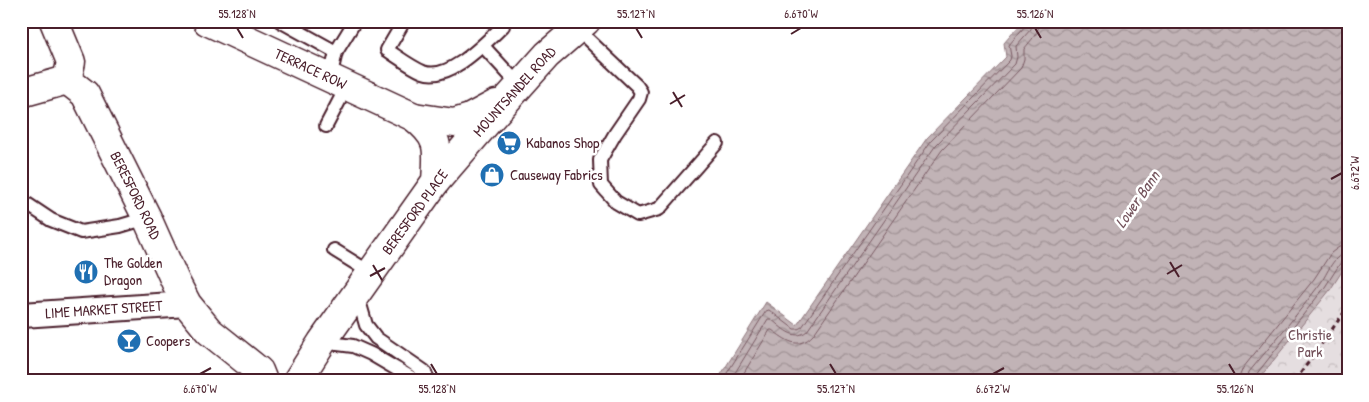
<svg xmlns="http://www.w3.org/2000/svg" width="1369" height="402" viewBox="0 0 1369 402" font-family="'Patrick Hand',sans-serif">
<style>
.forest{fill:url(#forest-crowns);stroke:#987e86}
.water{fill:url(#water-waves);stroke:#91787e}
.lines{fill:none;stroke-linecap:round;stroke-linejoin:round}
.shore{stroke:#7a5a63;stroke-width:1}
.lane-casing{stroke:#4a1f2b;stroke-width:16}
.street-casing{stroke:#4a1f2b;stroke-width:28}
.secondary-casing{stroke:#4a1f2b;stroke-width:31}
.primary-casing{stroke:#4a1f2b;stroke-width:31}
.path{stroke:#4a1f2b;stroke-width:3;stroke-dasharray:5 4;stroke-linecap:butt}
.lane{stroke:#fff;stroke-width:12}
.street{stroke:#fff;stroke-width:24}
.secondary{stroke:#fff;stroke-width:28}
.primary{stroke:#fff;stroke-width:28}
.ticks{fill:none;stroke:#4a1f2b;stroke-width:2}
.labels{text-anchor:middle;stroke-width:5;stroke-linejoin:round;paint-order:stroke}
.street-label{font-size:15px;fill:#4a1f2b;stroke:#fff}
.poi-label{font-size:15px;fill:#4a1f2b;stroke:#fff;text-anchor:start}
.park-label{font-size:15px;fill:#714f58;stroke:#fff}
.water-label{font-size:16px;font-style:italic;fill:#74535c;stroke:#fff}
.neatline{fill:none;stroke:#4a1f2b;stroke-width:2}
.ticks-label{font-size:12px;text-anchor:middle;fill:#4a1f2b}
</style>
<defs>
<pattern id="forest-crowns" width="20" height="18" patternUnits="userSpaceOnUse" patternTransform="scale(1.25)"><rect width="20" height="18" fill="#e5dee0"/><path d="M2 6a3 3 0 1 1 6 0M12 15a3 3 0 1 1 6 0" fill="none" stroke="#c6bec0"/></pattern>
<pattern id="water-waves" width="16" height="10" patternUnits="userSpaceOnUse" patternTransform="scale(1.25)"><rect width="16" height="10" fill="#c1b3b6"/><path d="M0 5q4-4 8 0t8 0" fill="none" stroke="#9f9194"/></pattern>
</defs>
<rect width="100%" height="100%" fill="#fff"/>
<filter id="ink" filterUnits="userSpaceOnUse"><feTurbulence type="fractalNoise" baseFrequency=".02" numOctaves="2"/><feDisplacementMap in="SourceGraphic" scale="10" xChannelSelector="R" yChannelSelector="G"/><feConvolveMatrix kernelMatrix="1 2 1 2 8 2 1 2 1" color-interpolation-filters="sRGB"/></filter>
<g filter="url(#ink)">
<path class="forest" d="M1348 231V381H1236Z"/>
<path class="water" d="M1023 21H1348V262L1330 290 1257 381H717L766 302 797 325 927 138 1006 57 1004 43Z"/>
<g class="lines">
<g class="shore">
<path d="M722 381 766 311 769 310 794 329H798L802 327 931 141 1010 60 1011 56 1009 45 1025 26 1026 21"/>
<path d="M730 381 768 319H771C781 327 794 342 807 331L936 145 1015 64 1017 57 1016 46 1031 29 1032 21"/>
<path d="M739 381 770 330H772C786 340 798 351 813 335L942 150 1021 68 1024 59V49C1031 40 1039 33 1040 21"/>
<path d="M1239 381 1240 375 1243 368 1314 279 1331 253 1339 247 1348 246"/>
<path d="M1247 381 1249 372C1273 343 1298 314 1320 284 1328 273 1333 254 1348 253"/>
<path d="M1253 381 1255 376 1325 287 1341 262 1344 260H1348"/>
</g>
<defs>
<g id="lane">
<path d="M280 21 336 52"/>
<path d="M404 21 387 50C398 57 411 67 423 72 449 82 486 42 503 26L498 21"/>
<path d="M577 29 637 86 641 92 639 99 615 134 600 160 601 185 616 202 638 215 659 209 717 143"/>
<path d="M483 46 519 85"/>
<path d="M330 78 336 52 355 21"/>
<path d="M326 126 347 86"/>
<path d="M21 200 51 220 81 232 120 226 147 218"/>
<path d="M334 250 371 273"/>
<path d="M357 294 366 325 376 338 424 371 429 381"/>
<path d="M322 342 353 346 371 354 417 381"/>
</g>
<g id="street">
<path id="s1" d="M22 315 187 304"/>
</g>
<g id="secondary">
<path d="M54 21 71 62 67 80"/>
<path id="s2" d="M67 80 85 94 147 218 176 283 187 304 209 331 259 371 263 381"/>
<path d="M21 93 67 80"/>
<path d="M414 117 454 123 470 118 496 104"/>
<path id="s3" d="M436 181 487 122 547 55 586 21"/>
</g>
<g id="primary">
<path id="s4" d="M207 21 414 117C441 139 438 148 436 181L322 342 297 381"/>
</g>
</defs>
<use href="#lane" class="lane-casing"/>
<use href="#street" class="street-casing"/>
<use href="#secondary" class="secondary-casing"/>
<use href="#primary" class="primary-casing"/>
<path class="path" d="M1295 381 1348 307"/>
<use href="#lane" class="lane"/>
<use href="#street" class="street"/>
<use href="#secondary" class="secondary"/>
<use href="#primary" class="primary"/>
</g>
</g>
<path class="ticks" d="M237 28 243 38M636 28 642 38M1035 28 1041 38M791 34 801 28M673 92 682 107M670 104 685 95M1331 179 1342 173M1170 262 1179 277M373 265 382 280M1167 274 1182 265M370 276 385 268M431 364 437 374M830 364 836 374M1229 364 1235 374M200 374 211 368M993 374 1004 368"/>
<defs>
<symbol id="supermarket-disc" viewBox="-11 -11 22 22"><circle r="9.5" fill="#1f6fb2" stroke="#fff"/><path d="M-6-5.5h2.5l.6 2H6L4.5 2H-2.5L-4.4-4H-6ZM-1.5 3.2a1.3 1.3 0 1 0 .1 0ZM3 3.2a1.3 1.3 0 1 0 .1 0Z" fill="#fff"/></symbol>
<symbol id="shop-disc" viewBox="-11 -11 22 22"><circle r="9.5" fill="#1f6fb2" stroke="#fff"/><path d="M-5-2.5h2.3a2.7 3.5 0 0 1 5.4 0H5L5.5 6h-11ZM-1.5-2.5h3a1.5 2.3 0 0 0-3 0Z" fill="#fff"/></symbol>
<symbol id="restaurant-disc" viewBox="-11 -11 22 22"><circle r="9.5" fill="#1f6fb2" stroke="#fff"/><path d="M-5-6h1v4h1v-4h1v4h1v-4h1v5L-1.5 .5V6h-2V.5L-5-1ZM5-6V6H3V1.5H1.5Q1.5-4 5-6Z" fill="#fff"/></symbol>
<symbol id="bar-disc" viewBox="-11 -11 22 22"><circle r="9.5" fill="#1f6fb2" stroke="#fff"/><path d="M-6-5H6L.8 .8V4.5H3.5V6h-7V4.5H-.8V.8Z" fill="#fff"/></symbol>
</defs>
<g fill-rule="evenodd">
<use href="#supermarket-disc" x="495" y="129" width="28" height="28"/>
<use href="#shop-disc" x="478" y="161" width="28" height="28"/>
<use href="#restaurant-disc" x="72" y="258" width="28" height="28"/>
<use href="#bar-disc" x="115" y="327" width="28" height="28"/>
</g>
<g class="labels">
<g class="street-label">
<text dy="5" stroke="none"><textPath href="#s4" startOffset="114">TERRACE ROW</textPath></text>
<text dy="5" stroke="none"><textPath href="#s3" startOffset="119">MOUNTSANDEL ROAD</textPath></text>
<text dy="5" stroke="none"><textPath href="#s2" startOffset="136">BERESFORD ROAD</textPath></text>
<text transform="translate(415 212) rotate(-54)" y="5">BERESFORD PLACE</text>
<text dy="5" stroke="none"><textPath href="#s1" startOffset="82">LIME MARKET STREET</textPath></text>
</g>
<g class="poi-label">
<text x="526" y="148">Kabanos Shop</text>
<text x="510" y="180">Causeway Fabrics</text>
<text x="104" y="268">The Golden<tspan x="104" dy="17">Dragon</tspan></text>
<text x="146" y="346">Coopers</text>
</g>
<g class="park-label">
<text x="1310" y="340">Christie<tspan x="1310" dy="17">Park</tspan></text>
</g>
<g class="water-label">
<text transform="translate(1137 199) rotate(-55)" y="6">Lower Bann</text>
</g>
</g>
<rect width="1369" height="402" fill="none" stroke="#fff" stroke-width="55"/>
<rect x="28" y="28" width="1314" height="346" class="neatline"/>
<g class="ticks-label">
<text x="237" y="18">55.128°N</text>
<text x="636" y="18">55.127°N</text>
<text x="801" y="18">6.670°W</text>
<text x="1035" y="18">55.126°N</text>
<text transform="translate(1355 173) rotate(-90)" y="4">6.672°W</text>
<text x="200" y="393">6.670°W</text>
<text x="437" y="393">55.128°N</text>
<text x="836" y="393">55.127°N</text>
<text x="993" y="393">6.672°W</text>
<text x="1235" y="393">55.126°N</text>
</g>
</svg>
